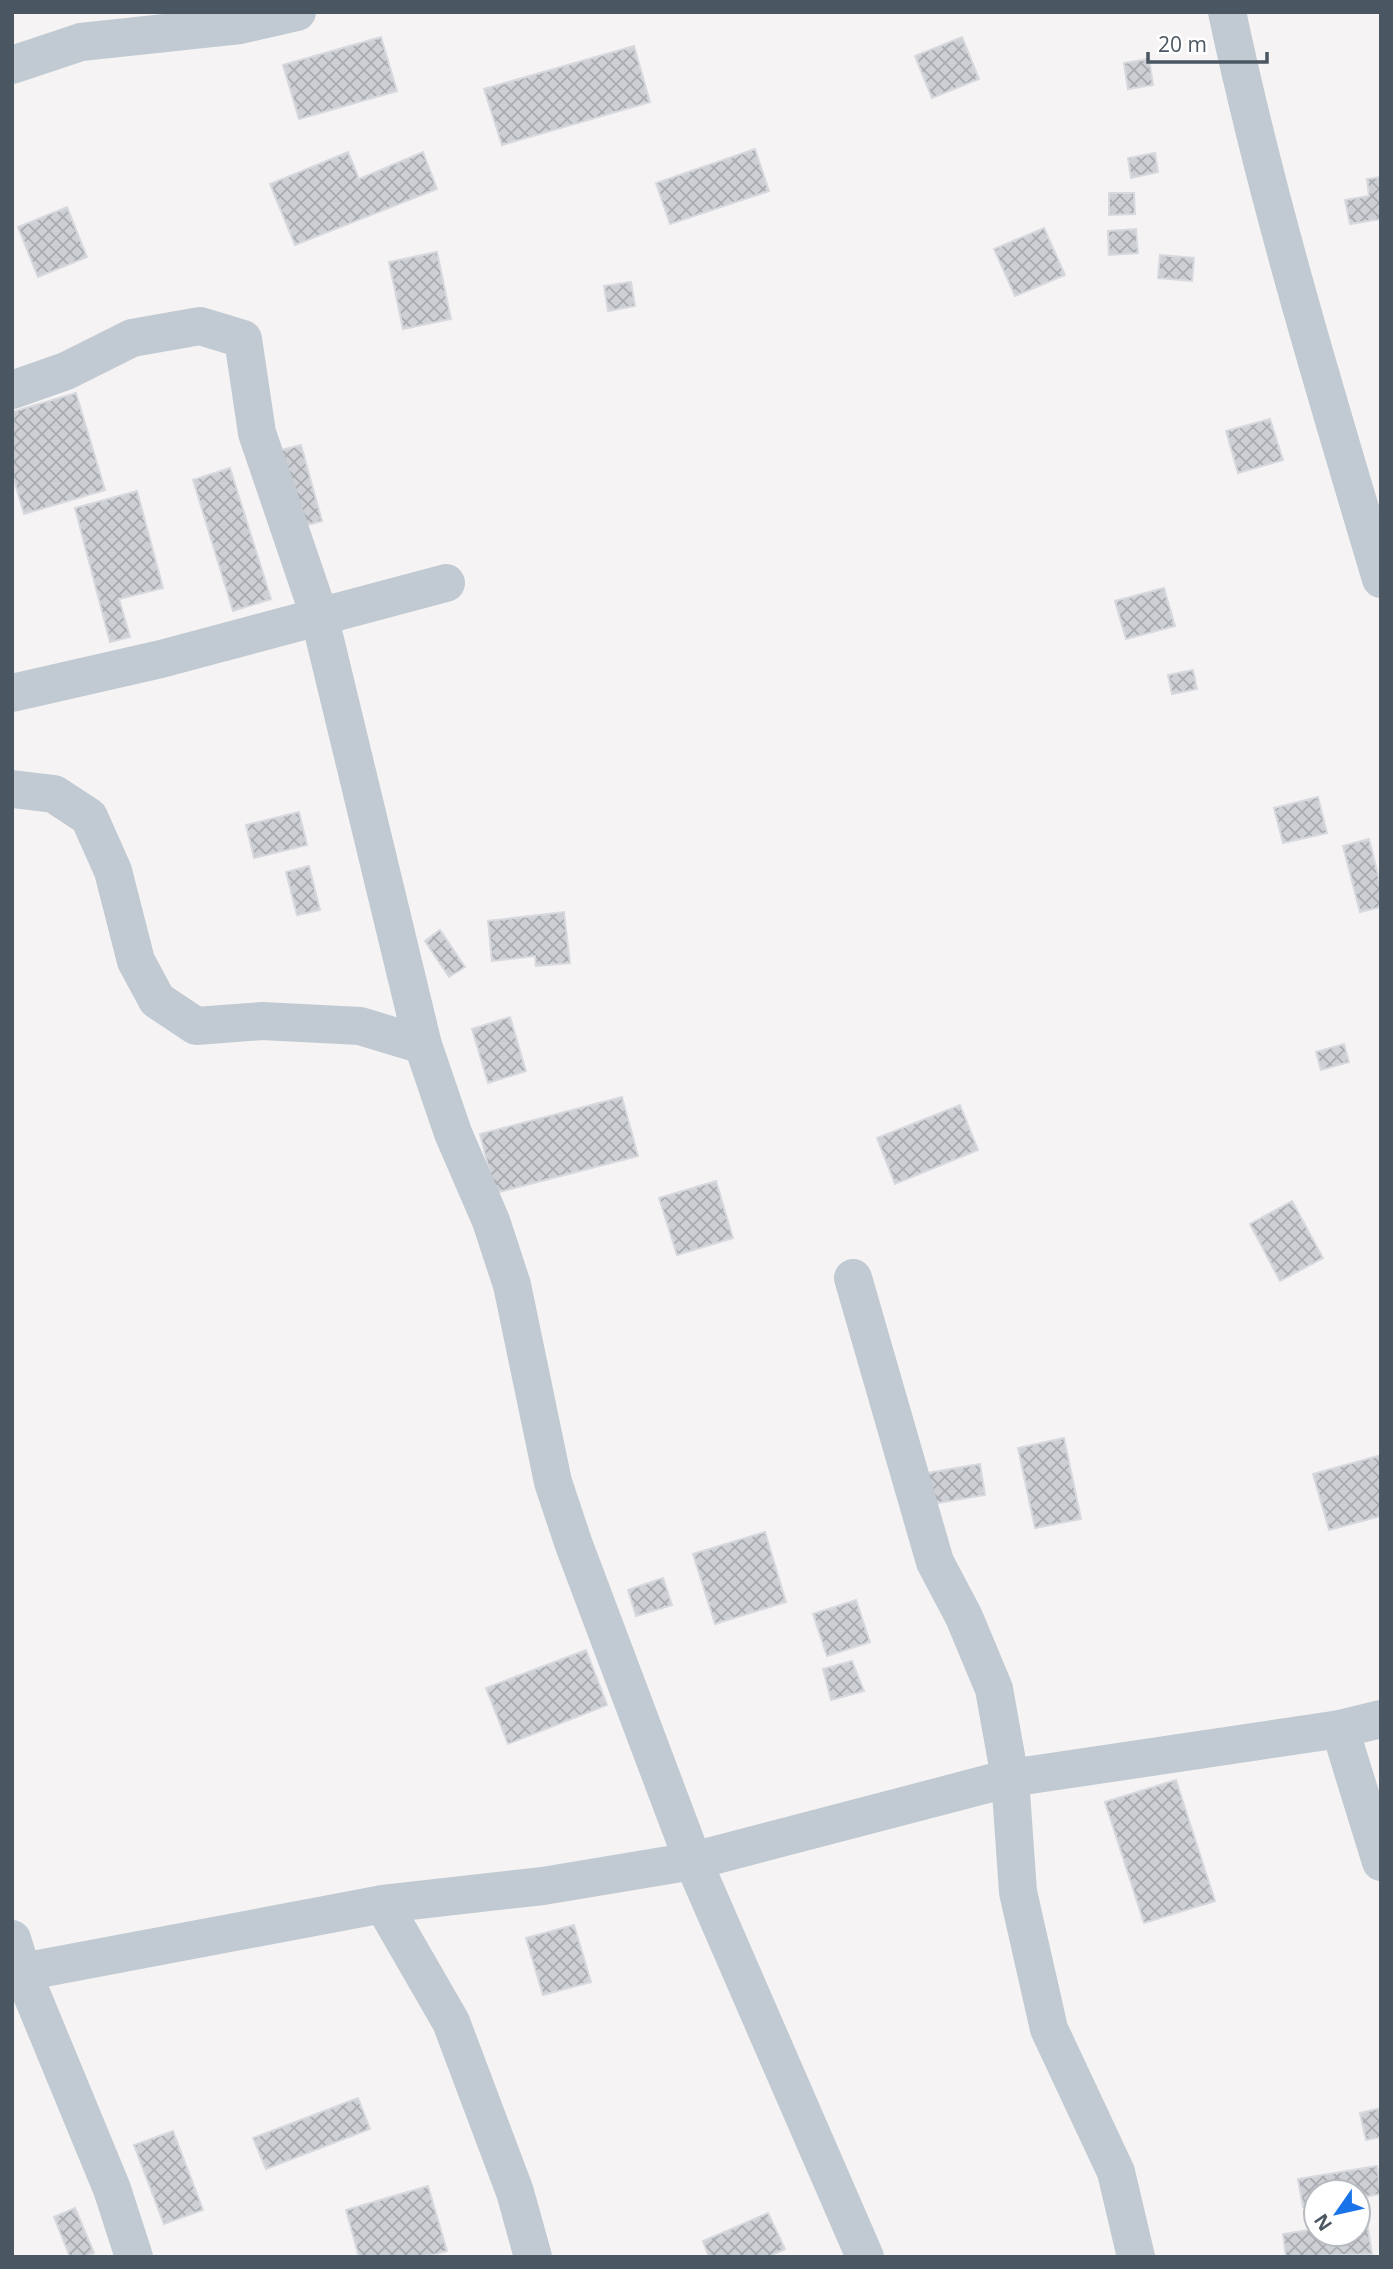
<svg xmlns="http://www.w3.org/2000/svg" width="1393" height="2269" viewBox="0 0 1393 2269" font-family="'Open Sans',sans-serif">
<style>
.building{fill:url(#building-cross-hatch);stroke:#d7d9de;stroke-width:2}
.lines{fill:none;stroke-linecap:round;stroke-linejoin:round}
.minor{stroke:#c1cad2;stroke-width:38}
</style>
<defs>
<pattern id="building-cross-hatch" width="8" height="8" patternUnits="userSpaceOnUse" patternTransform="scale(1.75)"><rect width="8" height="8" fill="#cdcfd5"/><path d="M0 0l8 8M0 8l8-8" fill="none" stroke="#a8abb0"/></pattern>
</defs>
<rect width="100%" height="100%" fill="#f5f3f3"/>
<g class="building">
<path d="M381 37 397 91 299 119 283 65Z"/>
<path d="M962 37 979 79 932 98 915 56Z"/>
<path d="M634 46 650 102 502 145 484 89Z"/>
<path d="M1149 59 1153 85 1128 89 1124 63Z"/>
<path d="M755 149 769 191 670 224 656 183Z"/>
<path d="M348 152 359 179 423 152 437 189 295 245 270 184Z"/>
<path d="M1155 153 1158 172 1131 178 1128 158Z"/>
<path d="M1381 177V219L1350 224 1345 200 1369 196 1367 179Z"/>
<path d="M1109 193H1134L1135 214 1109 215Z"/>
<path d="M67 207 87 257 38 277 18 227Z"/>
<path d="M1044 228 1065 275 1015 296 994 249Z"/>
<path d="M1136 229 1138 253 1109 255 1108 231Z"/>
<path d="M437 252 451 319 403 329 389 262Z"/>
<path d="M1160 255 1194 258 1192 281 1158 278Z"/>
<path d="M631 282 635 306 608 311 604 286Z"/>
<path d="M76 393 105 490 24 514 12 473V412Z"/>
<path d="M1270 419 1283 460 1238 473 1226 431Z"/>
<path d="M301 445 322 521 295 528 274 452Z"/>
<path d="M230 468 271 599 233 611 193 480Z"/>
<path d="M137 491 163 588 119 599 130 637 110 642 75 508Z"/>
<path d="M1164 588 1175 626 1126 639 1115 601Z"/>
<path d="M1193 670 1197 689 1172 694 1168 675Z"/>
<path d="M1318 797 1327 833 1283 843 1274 808Z"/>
<path d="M299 812 307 845 254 858 246 825Z"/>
<path d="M1369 839 1381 887V907L1360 912 1343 846Z"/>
<path d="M309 866 320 910 297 915 286 872Z"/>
<path d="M564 912 570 963 536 966 535 956 492 961 488 921Z"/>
<path d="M440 930 465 967 449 977 425 941Z"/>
<path d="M510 1017 526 1071 488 1083 472 1029Z"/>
<path d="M1344 1044 1349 1062 1321 1070 1316 1052Z"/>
<path d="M622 1097 638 1156 495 1193 480 1134Z"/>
<path d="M960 1105 978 1150 895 1184 877 1138Z"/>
<path d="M716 1181 733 1238 677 1255 659 1198Z"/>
<path d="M1292 1201 1323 1258 1280 1281 1250 1224Z"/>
<path d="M1064 1438 1081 1519 1035 1528 1018 1448Z"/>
<path d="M1381 1455V1516L1329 1530 1313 1474Z"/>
<path d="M980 1464 985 1495 926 1505 921 1474Z"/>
<path d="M765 1532 786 1602 715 1624 693 1554Z"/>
<path d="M663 1578 672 1605 636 1616 628 1590Z"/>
<path d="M856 1600 870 1642 827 1656 813 1614Z"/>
<path d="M586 1650 607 1705 508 1744 486 1688Z"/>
<path d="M852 1661 864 1691 831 1700 823 1669Z"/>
<path d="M1176 1780 1215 1901 1144 1923 1105 1802Z"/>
<path d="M574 1925 591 1982 543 1995 526 1938Z"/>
<path d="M358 2098 370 2129 266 2169 253 2138Z"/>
<path d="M1381 2108V2137L1366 2140 1360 2113Z"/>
<path d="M173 2131 203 2210 164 2224 134 2145Z"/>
<path d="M1377 2166 1381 2194 1358 2198V2192H1316V2205L1303 2207 1298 2179Z"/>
<path d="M428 2186 447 2251 425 2257H359L346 2210Z"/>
<path d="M75 2208 94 2253 83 2257H70L54 2217Z"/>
<path d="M768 2213 785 2249 768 2257H709L703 2241Z"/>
<path d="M1367 2223 1372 2254 1286 2257 1283 2234 1316 2229V2234H1358V2224Z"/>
</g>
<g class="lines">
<g class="minor">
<path d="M1227 12C1268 204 1325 391 1381 579"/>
<path d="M12 65 81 42 240 25 297 12"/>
<path d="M12 390 66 371 132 338 200 326 243 339 257 433 319 615 423 1045 453 1133 491 1221 512 1285 553 1482 574 1545 693 1861 865 2257"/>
<path d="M12 693 161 659 446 583"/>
<path d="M12 789 54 794 89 817 113 871 136 961 157 1000 196 1026 262 1021 360 1026 423 1045"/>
<path d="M853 1278 935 1562 964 1617 994 1689 1010 1778 1018 1892 1049 2029 1116 2172 1136 2257"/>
<path d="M1340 1729 1381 1862"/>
<path d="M383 1904 451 2022 515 2192 533 2257"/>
<path d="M12 1939 22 1971 112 2189 134 2257"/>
<path d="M12 1974 383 1904 543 1886 693 1861 1010 1778 1340 1729 1381 1719"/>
</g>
</g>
<rect width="1393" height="2269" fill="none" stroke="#4a5661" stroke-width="28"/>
<g transform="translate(1337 2213) rotate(236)"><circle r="33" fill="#ffffff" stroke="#b7bbc0" stroke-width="2"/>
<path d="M0-5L12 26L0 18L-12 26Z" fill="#1a73e8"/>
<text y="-10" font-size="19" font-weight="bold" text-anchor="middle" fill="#4a5661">N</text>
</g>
<path d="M1148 52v10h119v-10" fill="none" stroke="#4a5661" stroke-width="3.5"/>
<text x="1158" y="52" font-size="21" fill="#4a5661" stroke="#ffffff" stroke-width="5" paint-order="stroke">20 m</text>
</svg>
